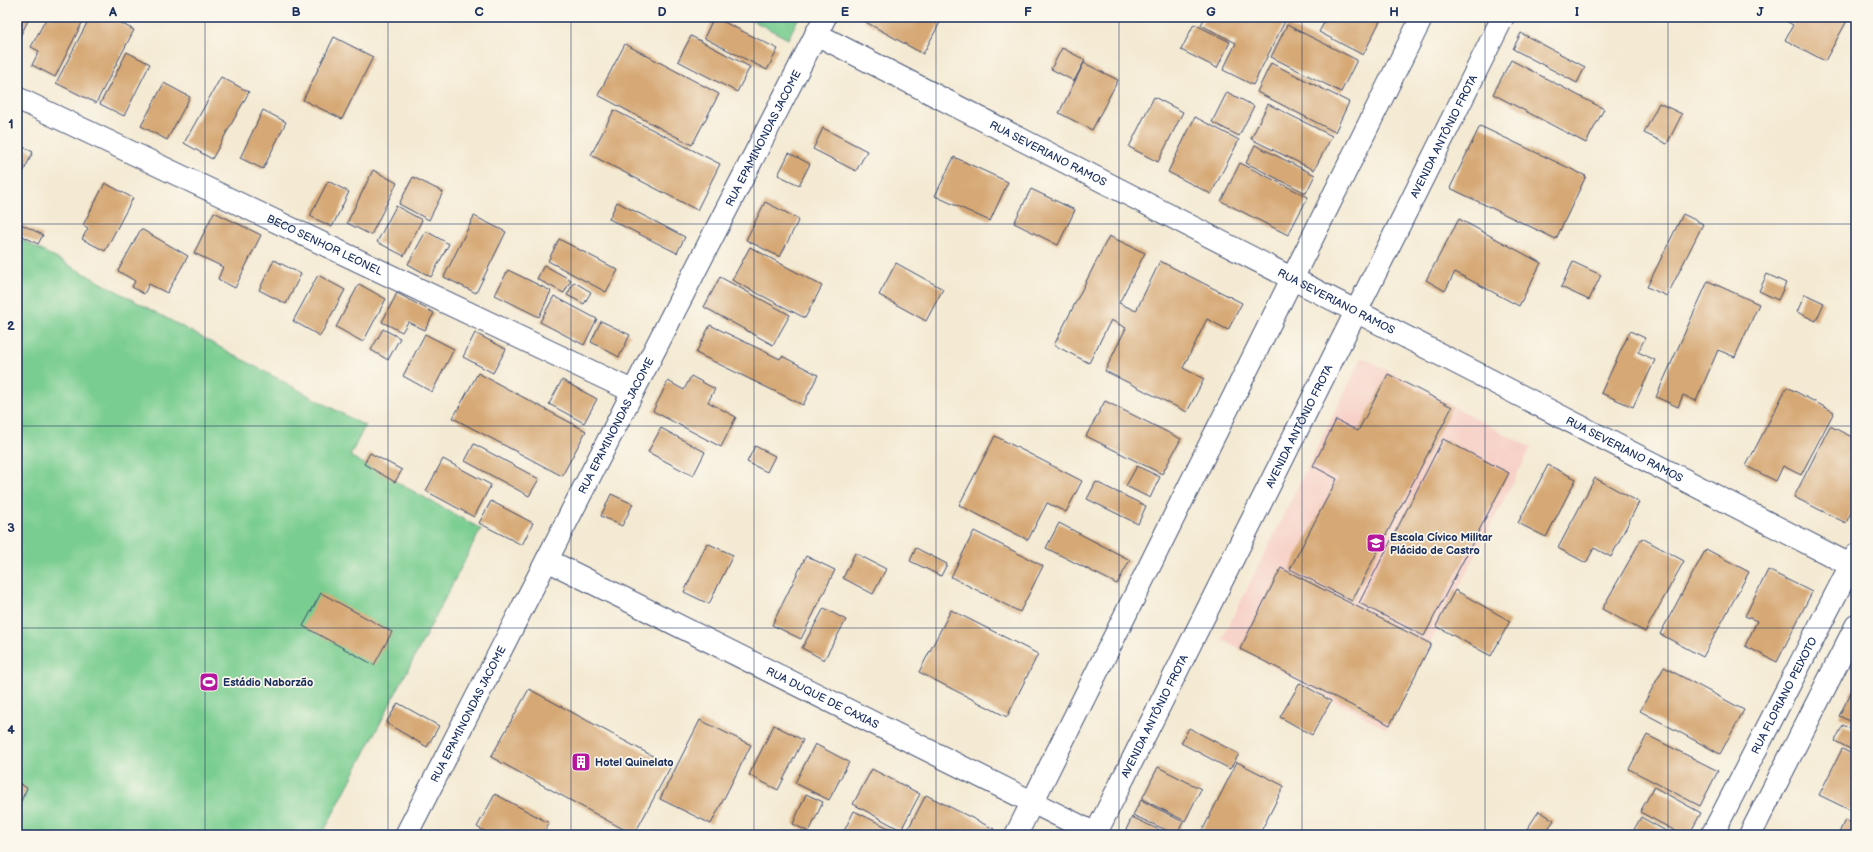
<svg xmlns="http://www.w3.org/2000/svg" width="1873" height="852" viewBox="0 0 1873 852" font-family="'Balsamiq Sans',sans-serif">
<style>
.built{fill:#f7d1c7}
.green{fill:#79cd90;stroke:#4a7e77}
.building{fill:#d6a875}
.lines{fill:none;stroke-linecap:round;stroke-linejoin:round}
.street-casing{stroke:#3c4b70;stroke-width:24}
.secondary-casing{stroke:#3c4b70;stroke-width:24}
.street{stroke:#fff;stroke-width:22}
.secondary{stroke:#fff;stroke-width:22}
.grid{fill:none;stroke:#1b2f5e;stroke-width:1;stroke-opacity:0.55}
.labels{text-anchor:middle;stroke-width:3.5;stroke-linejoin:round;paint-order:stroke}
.street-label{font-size:11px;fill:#1b2f5e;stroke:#fbf7ec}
.poi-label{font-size:11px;font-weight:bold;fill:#1b2f5e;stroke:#fbf7ec;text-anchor:start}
.neatline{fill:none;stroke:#1b2f5e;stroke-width:1.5}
.grid-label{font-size:13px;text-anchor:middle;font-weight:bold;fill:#1b2f5e}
</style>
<rect width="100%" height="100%" fill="#fbf7ec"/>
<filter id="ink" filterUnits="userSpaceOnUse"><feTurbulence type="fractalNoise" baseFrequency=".025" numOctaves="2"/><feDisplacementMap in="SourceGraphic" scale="8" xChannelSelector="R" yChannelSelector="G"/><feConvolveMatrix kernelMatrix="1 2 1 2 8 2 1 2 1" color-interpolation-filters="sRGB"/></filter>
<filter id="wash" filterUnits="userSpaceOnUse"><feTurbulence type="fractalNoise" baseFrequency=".012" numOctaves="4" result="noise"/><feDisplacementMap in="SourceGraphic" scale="16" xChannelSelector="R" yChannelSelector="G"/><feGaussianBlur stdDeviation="0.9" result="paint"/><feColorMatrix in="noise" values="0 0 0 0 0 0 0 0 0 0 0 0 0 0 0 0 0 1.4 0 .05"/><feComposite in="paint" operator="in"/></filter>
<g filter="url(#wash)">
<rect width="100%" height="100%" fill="#f4ead3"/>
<path class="built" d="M1362 357 1531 448 1386 729 1222 639Z"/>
<g class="green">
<path d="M746 17H799L788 39Z"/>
<path d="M17 237 365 426 350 456 481 529 322 835H17Z"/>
</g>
<g id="blocks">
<g class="building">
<path d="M17 17H30L17 42Z"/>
<path d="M47 17H85L55 77 32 65 39 51 31 47Z"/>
<path d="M90 17H109L134 30 96 103 56 83Z"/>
<path d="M714 17 778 49 767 70 704 38Z"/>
<path d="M867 17H943L923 54 864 21Z"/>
<path d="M1205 17H1287L1253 85 1223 70 1236 43 1201 25Z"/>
<path d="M1327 17H1382L1363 55 1319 32Z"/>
<path d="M1779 17H1849L1825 61 1785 40 1793 25Z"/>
<path d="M1194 24 1230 42 1217 68 1181 50Z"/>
<path d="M1287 25 1357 60 1341 92 1271 57Z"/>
<path d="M1521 33 1585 67 1577 83 1513 49Z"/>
<path d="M691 36 750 67 737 92 678 61Z"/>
<path d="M334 37 373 57 342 119 303 100Z"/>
<path d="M625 44 719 94 692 145 598 95Z"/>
<path d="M1062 48 1085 60 1074 81 1051 69Z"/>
<path d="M127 52 150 64 124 116 100 104Z"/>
<path d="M1511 60 1604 109 1586 143 1493 94Z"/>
<path d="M1084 63 1118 80 1092 130 1059 113Z"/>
<path d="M1271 63 1349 102 1335 132 1257 92Z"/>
<path d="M221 77 249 92 212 159 184 143Z"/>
<path d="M164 83 190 97 167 140 141 126Z"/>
<path d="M1227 92 1254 106 1239 136 1212 122Z"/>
<path d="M1154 97 1183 112 1158 162 1129 147Z"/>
<path d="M1659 103 1682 114 1667 144 1644 133Z"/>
<path d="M1268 104 1332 136 1314 170 1251 139Z"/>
<path d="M263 110 286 122 263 169 240 158Z"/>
<path d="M614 110 720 164 697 210 591 155Z"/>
<path d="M1195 117 1239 140 1211 194 1168 172Z"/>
<path d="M1480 126 1586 176 1556 239 1450 188Z"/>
<path d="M823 128 867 151 856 171 813 149Z"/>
<path d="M17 144 33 152 17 185Z"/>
<path d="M1255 145 1315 175 1306 193 1246 163Z"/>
<path d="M789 153 810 164 799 185 778 175Z"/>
<path d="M954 157 1008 182 990 221 935 196Z"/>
<path d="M1240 163 1308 197 1288 235 1221 201Z"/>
<path d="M373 170 397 183 371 235 347 223Z"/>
<path d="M413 177 443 192 429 220 399 204Z"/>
<path d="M328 181 349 192 332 227 310 216Z"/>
<path d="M105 183 133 198 105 251 82 239 88 228 83 225Z"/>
<path d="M1031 189 1075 210 1058 245 1014 223Z"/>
<path d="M617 202 685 237 677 253 609 219Z"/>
<path d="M765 202 799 219 780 257 746 240Z"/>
<path d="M396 206 422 220 404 256 377 242Z"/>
<path d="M214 212 261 235 235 288 218 279 223 267 194 253Z"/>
<path d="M1683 214 1703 224 1667 296 1647 287Z"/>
<path d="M474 216 506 232 476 293 444 277Z"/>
<path d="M1459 219 1541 263 1519 306 1455 272 1445 291 1426 280Z"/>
<path d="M17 222 43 235 38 244 17 233Z"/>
<path d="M141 229 188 256 167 293 149 284 144 294 132 287 135 281 118 271Z"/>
<path d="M426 231 449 244 431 277 408 264Z"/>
<path d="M1109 236 1145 253 1119 303 1136 311 1160 261 1242 303 1228 330 1207 319 1183 368 1204 379 1187 412 1105 371 1126 328 1111 320 1089 363 1054 345Z"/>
<path d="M559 239 618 270 606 292 548 261Z"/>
<path d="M750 247 822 286 805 318 732 280Z"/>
<path d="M274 260 301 274 286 304 259 290Z"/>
<path d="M1573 262 1601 275 1589 300 1561 287Z"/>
<path d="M896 263 943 289 926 321 879 295Z"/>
<path d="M544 265 571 280 564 293 537 279Z"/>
<path d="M508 270 551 291 539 317 495 295Z"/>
<path d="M1767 274 1786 283 1778 300 1759 291Z"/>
<path d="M318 275 345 290 320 336 293 321Z"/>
<path d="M720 277 790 315 773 345 704 307Z"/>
<path d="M1708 281 1759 304 1735 357 1718 350 1696 401 1683 395 1678 407 1656 397Z"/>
<path d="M574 282 591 292 584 304 567 295Z"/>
<path d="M359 284 386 299 363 342 336 327Z"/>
<path d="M397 293 434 313 425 330 408 322 402 332 382 322Z"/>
<path d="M1805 294 1824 303 1816 321 1797 312Z"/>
<path d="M554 296 597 319 584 345 540 322Z"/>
<path d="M601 321 630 335 619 357 591 342Z"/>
<path d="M710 325 780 359 782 356 818 375 803 405 696 353Z"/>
<path d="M383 329 400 338 388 360 371 350Z"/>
<path d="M1630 331 1645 338 1638 352 1655 360 1633 407 1601 393Z"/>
<path d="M475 333 506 349 493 373 463 357Z"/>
<path d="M425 334 454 349 432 392 403 376Z"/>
<path d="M478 373 586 431 562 476 453 418Z"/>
<path d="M1388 374 1452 407 1352 601 1290 569 1337 479 1313 466 1336 420 1358 431Z"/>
<path d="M691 376 715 389 708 402 736 417 721 447 653 411 668 381 684 390Z"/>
<path d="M562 380 597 399 584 423 549 404Z"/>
<path d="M1787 387 1834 412 1801 475 1783 466 1776 481 1746 466Z"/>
<path d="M1105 401 1181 439 1162 474 1086 436Z"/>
<path d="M1830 426 1856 439V502L1846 523 1794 497Z"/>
<path d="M661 428 705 452 693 476 648 452Z"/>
<path d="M995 436 1082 481 1066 512 1047 503 1028 540 959 505Z"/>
<path d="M1443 439 1509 473 1424 636 1359 603Z"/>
<path d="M474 444 539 479 529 496 465 461Z"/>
<path d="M755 446 775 456 767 472 747 462Z"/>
<path d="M370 453 402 470 395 482 364 464Z"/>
<path d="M443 459 491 485 474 517 426 491Z"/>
<path d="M1548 465 1576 479 1546 537 1518 523Z"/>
<path d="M1137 466 1160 477 1150 498 1126 486Z"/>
<path d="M1595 478 1639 502 1611 557 1594 548 1586 563 1558 548Z"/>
<path d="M1096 482 1146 506 1138 524 1087 499Z"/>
<path d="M611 494 633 504 622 526 601 516Z"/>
<path d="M491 501 533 523 522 545 479 523Z"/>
<path d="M1059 523 1130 560 1117 584 1046 548Z"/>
<path d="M974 531 1043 566 1020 612 951 577Z"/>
<path d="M1642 538 1684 561 1645 632 1602 609Z"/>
<path d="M707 543 733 555 709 604 684 592Z"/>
<path d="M916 548 947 564 941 576 910 561Z"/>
<path d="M1706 549 1749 572 1703 657 1660 634Z"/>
<path d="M855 553 886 569 873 594 843 578Z"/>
<path d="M806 556 835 570 801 639 772 625Z"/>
<path d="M1281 568 1431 644 1390 725 1240 649Z"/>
<path d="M1768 570 1812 592 1777 662 1745 646 1757 621 1745 616Z"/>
<path d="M1455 590 1510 621 1491 656 1436 626Z"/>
<path d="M321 593 392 632 374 665 303 626Z"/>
<path d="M824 608 846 620 824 660 802 648Z"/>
<path d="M951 610 1038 654 1007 717 919 672Z"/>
<path d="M1664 667 1744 710 1720 754 1640 711Z"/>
<path d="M1300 683 1331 701 1312 735 1280 717Z"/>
<path d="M1856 683V724L1839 716Z"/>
<path d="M529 689 671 766 634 835 491 757Z"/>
<path d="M398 703 439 726 427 747 386 723Z"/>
<path d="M700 720 751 745 711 824 660 799Z"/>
<path d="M774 725 803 740 778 790 749 775Z"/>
<path d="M1843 725 1856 732V752L1835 741Z"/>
<path d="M1189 728 1239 754 1230 769 1181 743Z"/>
<path d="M1647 735 1718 771 1700 806 1629 769Z"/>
<path d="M815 744 849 762 829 800 795 783Z"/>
<path d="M1842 749 1856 756V813L1819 795Z"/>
<path d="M1237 762 1284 786 1259 835H1200Z"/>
<path d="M1158 767 1201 789 1185 821 1142 799Z"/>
<path d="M872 769 920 794 901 830 853 804Z"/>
<path d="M17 782 27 788 17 810Z"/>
<path d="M1654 787 1701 813 1689 835H1683L1640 812Z"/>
<path d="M495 794 549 823 543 835H491L477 827Z"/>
<path d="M806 794 823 802 809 832 793 824Z"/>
<path d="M926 795 994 829 991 835H910L906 833Z"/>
<path d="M1141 800 1183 822 1177 835 1133 815Z"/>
<path d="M854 811 903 835H842Z"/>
<path d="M1539 811 1554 820 1544 835H1530L1525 832Z"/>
<path d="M1132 817 1170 835H1137L1126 830Z"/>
<path d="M1641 817 1673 835H1631Z"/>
<path d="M1845 820 1856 825V835H1838Z"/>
</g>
</g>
</g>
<g filter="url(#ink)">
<use href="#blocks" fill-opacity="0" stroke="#3c4b70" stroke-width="1"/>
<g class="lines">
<defs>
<g id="street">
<path id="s1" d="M816 34 1856 568"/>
<path id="s2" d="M17 98 632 391"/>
<path id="s3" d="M547 560 1098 835"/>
<path id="s4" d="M406 835 825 17"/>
<path id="s5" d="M1712 835 1856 555"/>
<path d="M1750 835 1856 626"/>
</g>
<g id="secondary">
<path d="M1016 835 1422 17"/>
<path id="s6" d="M1095 835 1503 17"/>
</g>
</defs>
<use href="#street" class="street-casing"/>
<use href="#secondary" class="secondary-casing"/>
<use href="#street" class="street"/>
<use href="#secondary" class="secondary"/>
</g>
</g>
<path class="grid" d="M205 17V835M388 17V835M571 17V835M754 17V835M936 17V835M1119 17V835M1302 17V835M1485 17V835M1668 17V835M17 224H1856M17 426H1856M17 628H1856"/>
<defs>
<symbol id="school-square" viewBox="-11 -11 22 22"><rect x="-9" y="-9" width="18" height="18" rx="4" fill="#b5179e" stroke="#fbf7ec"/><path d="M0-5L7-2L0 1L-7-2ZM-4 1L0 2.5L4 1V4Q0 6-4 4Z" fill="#fff"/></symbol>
<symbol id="stadium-square" viewBox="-11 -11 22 22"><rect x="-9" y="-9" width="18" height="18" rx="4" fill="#b5179e" stroke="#fbf7ec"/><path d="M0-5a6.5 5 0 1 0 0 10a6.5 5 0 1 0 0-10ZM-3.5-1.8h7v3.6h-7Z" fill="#fff"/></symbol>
<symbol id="building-square" viewBox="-11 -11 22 22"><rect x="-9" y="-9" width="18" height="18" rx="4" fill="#b5179e" stroke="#fbf7ec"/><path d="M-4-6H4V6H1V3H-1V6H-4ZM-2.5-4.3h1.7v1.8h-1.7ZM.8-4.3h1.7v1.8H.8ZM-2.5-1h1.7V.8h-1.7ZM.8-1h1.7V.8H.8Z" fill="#fff"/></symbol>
</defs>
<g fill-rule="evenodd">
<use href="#school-square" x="1365" y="532" width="22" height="22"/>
<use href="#stadium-square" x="198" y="671" width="22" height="22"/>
<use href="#building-square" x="570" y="751" width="22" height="22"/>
</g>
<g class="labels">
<g class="street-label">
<text dy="4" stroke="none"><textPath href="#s6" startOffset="781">AVENIDA ANTÔNIO FROTA</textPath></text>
<text dy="4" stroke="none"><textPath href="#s4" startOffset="783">RUA EPAMINONDAS JACOME</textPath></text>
<text dy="4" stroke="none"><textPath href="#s1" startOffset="261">RUA SEVERIANO RAMOS</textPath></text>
<text dy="4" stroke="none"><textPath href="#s2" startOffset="341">BECO SENHOR LEONEL</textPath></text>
<text dy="4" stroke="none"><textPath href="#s1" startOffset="585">RUA SEVERIANO RAMOS</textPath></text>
<text dy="4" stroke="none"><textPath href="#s4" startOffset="460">RUA EPAMINONDAS JACOME</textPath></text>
<text dy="4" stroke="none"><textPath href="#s6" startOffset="457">AVENIDA ANTÔNIO FROTA</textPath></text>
<text dy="4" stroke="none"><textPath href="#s1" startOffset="909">RUA SEVERIANO RAMOS</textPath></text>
<text dy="4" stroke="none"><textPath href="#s5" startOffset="157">RUA FLORIANO PEIXOTO</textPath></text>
<text dy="4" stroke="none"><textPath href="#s3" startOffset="308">RUA DUQUE DE CAXIAS</textPath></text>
<text dy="4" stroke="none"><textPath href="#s4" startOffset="136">RUA EPAMINONDAS JACOME</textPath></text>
<text dy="4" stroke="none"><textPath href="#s6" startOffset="133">AVENIDA ANTÔNIO FROTA</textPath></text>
</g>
<g class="poi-label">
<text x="1390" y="541">Escola Cívico Militar<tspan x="1390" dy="13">Plácido de Castro</tspan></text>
<text x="223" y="686">Estádio Naborzão</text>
<text x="595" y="766">Hotel Quinelato</text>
</g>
</g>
<rect width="1873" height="852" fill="none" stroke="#fbf7ec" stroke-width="44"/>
<rect x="22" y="22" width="1829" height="808" class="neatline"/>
<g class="grid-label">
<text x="113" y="16">A</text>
<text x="296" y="16">B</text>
<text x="479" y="16">C</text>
<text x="662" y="16">D</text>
<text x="845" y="16">E</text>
<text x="1028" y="16">F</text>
<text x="1211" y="16">G</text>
<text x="1394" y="16">H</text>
<text x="1577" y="16">I</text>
<text x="1760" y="16">J</text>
<text x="11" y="128">1</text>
<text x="11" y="330">2</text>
<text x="11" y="532">3</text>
<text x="11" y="734">4</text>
</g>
</svg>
